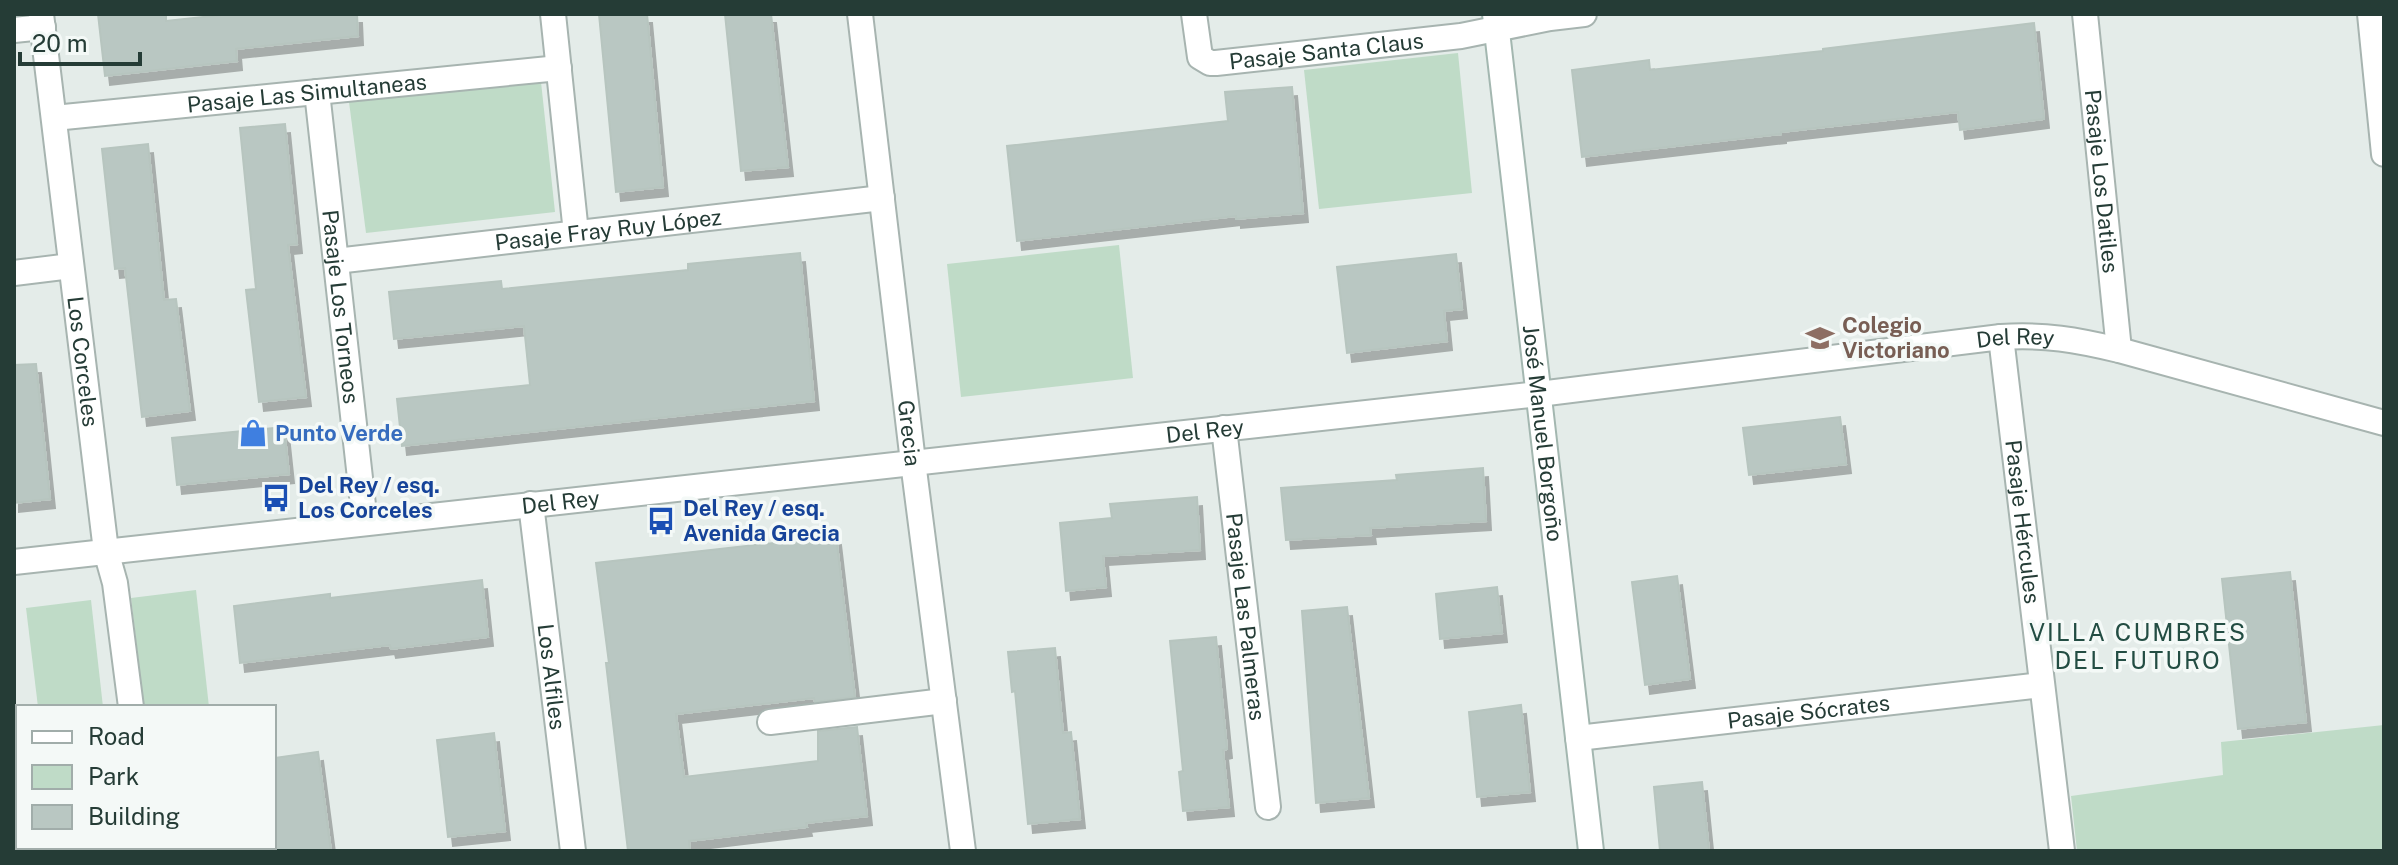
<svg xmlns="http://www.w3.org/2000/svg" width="2398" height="865" viewBox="0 0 2398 865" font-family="'Public Sans',sans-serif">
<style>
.green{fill:#bfdbc7}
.building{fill:#b9c7c2;stroke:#b7c5bf;stroke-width:2;filter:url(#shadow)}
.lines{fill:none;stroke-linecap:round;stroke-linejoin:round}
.street-casing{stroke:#a7b4b0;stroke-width:28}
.secondary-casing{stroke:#a3b7b0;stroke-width:28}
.street{stroke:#fff;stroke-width:24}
.secondary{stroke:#fff;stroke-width:24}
.labels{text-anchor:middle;stroke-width:7;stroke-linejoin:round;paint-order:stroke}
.street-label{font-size:22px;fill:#253c36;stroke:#f4f9f7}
.education-label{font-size:22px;font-weight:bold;fill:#785e54;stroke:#f4f9f7;text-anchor:start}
.shop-label{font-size:22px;font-weight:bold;fill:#366cbe;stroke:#f4f9f7;text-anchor:start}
.transit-label{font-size:22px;font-weight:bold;fill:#164399;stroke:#f4f9f7;text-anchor:start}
.neighbourhood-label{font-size:24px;letter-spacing:2px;fill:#234d43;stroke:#f4f9f7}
</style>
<defs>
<filter id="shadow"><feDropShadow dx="5" dy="9" stdDeviation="0" flood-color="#0004"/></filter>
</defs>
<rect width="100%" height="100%" fill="#e4ece9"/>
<g class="green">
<path d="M1458 53 1472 193 1319 209 1304 70Z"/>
<path d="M541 82 555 212 366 233 349 102Z"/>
<path d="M1119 245 1133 378 961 397 947 264Z"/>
<path d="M196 590 209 707H144L131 598Z"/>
<path d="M91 600 103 707H38L26 608Z"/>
<path d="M2384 725V851H2077L2071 796 2223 775 2221 742Z"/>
</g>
<g class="building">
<path d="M98 14H166V21L231 14H357L358 36 236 49 237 61 105 76Z"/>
<path d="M599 14H647L663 187 616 192Z"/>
<path d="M725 14H771L788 167 741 171Z"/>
<path d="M2034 23 2044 119 1960 130 1958 112 1781 132V134L1582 157 1572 70 1649 60 1650 70 1823 51V49Z"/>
<path d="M1292 87 1303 213 1236 219V216L1017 241 1007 146 1228 121 1225 92Z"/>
<path d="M285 124 297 244 288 245 306 397 259 402 246 290 256 289 240 128Z"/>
<path d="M148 144 164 300 176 299 190 411 142 417 125 268 115 269 102 149Z"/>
<path d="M800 253 814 401 402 446 397 399 530 385 524 326 394 339 389 292 501 281 502 289 688 270V264Z"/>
<path d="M1456 254 1462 309 1444 311 1447 341 1347 353 1337 267Z"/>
<path d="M36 364 50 499 14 503V365Z"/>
<path d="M1840 417 1846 464 1749 475 1743 428Z"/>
<path d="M284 427 289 474 177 485 172 438Z"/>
<path d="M1483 468 1486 521 1370 528 1371 535 1286 540 1281 488 1397 480 1396 475Z"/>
<path d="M1197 497 1200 550 1103 556 1106 587 1066 591 1060 523 1112 518 1110 504Z"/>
<path d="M836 536 855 697 815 702 814 698 676 714 684 777 818 761V731L857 727 867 816 806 823 807 827 689 841 690 851H628L606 663H609L596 563Z"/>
<path d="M2290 572 2306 722 2238 729 2222 579Z"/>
<path d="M1677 576 1690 679 1645 685 1632 582Z"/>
<path d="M482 580 488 637 391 649 390 645 240 663 234 606 330 594V598Z"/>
<path d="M1497 587 1502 633 1440 639 1436 594Z"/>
<path d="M1347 607 1369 798 1316 803 1302 611Z"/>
<path d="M1216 637 1227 749 1223 750 1229 807 1183 811 1179 772 1183 771 1170 641Z"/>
<path d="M1055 648 1063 733 1071 732 1080 819 1028 824 1015 691 1012 692 1008 652Z"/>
<path d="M1521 705 1530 792 1477 797 1469 712Z"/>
<path d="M494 733 505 831 448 837 437 740Z"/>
<path d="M318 752 331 851H274V758Z"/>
<path d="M1702 782 1709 851H1660L1654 787Z"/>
</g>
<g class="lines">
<defs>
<g id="street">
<path id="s1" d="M41 14 106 551 115 583 131 707"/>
<path d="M553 14 576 233"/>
<path id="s2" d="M860 14 913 462 963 851"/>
<path id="s3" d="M1194 14 1200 57 1210 63H1216L1461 36 1550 18 1584 14"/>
<path id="s4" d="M2085 14 2119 350"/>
<path d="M2370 14 2384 154"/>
<path d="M14 30 43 27"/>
<path id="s5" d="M317 92 365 523"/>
<path id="s6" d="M54 118 559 68"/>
<path id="s7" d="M336 261 882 198"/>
<path d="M14 273 71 266"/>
<path id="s8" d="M2001 337 2062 851"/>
<path id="s9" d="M1224 428 1268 807"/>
<path id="s10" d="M531 504 573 851"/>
<path id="s11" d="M14 562 1539 394 2001 337C2044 334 2077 340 2119 350L2384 423"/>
<path d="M770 722 944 701"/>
<path id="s12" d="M1578 738 2041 685"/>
<path d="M148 847V851"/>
</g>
<g id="secondary">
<path id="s13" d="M1495 14 1591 851"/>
</g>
</defs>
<use href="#street" class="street-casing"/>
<use href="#secondary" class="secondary-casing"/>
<use href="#street" class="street"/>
<use href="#secondary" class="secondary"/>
</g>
<defs>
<symbol id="school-bare" viewBox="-9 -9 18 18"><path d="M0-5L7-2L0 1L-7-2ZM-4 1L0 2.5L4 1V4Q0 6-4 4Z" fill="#8d6e63" stroke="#f4f9f7" stroke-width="2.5" paint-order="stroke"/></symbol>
<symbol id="shop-bare" viewBox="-9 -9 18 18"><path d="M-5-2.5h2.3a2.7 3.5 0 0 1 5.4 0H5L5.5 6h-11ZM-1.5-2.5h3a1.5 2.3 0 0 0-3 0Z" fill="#3f7fe0" stroke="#f4f9f7" stroke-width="2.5" paint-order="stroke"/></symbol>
<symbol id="bus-bare" viewBox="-9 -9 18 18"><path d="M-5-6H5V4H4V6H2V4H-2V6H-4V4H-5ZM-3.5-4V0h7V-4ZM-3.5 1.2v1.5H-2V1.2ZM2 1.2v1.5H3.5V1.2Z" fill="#1a4fb4" stroke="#f4f9f7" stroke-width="2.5" paint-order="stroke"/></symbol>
</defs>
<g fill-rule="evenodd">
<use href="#school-bare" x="1800" y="318" width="40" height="40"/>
<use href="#shop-bare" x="233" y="413" width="40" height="40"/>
<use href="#bus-bare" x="256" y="478" width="40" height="40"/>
<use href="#bus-bare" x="641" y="501" width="40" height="40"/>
</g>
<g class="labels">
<g class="street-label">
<text dy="8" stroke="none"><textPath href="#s3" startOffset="172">Pasaje Santa Claus</textPath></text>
<text dy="8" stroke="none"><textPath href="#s6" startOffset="254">Pasaje Las Simultaneas</textPath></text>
<text dy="8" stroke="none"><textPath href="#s4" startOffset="168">Pasaje Los Datiles</textPath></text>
<text dy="8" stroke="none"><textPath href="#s7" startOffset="274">Pasaje Fray Ruy López</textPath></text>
<text dy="8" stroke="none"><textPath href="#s5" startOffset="216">Pasaje Los Torneos</textPath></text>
<text dy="8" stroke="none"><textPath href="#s11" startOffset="2014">Del Rey</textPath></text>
<text dy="8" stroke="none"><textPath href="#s1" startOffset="350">Los Corceles</textPath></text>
<text dy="8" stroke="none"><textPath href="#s11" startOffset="1198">Del Rey</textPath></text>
<text dy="8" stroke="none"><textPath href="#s13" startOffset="422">José Manuel Borgoño</textPath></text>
<text dy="8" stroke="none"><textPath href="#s2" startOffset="422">Grecia</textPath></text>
<text dy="8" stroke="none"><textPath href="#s11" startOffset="550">Del Rey</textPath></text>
<text dy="8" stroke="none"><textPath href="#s8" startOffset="186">Pasaje Hércules</textPath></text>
<text dy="8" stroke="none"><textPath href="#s9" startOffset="190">Pasaje Las Palmeras</textPath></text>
<text dy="8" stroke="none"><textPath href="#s10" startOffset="174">Los Alfiles</textPath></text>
<text dy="8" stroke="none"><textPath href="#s12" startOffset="232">Pasaje Sócrates</textPath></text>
</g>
<g class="education-label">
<text x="1842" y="333">Colegio<tspan x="1842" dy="25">Victoriano</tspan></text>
</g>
<g class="shop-label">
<text x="275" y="441">Punto Verde</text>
</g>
<g class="transit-label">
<text x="298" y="493">Del Rey / esq.<tspan x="298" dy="25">Los Corceles</tspan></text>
<text x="683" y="516">Del Rey / esq.<tspan x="683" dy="25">Avenida Grecia</tspan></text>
</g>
<g class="neighbourhood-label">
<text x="2138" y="641">VILLA CUMBRES<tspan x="2138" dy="28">DEL FUTURO</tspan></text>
</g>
</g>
<rect width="2398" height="865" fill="none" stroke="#253c36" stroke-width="32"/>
<rect x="16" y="705" width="260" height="144" fill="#f4f9f7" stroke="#a1adaa" stroke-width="2"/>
<rect x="32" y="731" width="40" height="12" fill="#ffffff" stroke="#a1adaa" stroke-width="2"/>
<text x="88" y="745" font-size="24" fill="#253c36">Road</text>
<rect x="32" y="765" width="40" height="24" fill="#bfdbc7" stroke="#a1adaa" stroke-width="2"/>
<text x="88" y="785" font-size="24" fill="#253c36">Park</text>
<rect x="32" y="805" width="40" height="24" fill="#b9c7c2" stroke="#a1adaa" stroke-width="2"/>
<text x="88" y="825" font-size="24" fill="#253c36">Building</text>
<path d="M20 52v12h120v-12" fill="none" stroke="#253c36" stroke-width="4"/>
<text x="32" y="52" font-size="24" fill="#253c36" stroke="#f4f9f7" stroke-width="6" paint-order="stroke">20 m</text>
</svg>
